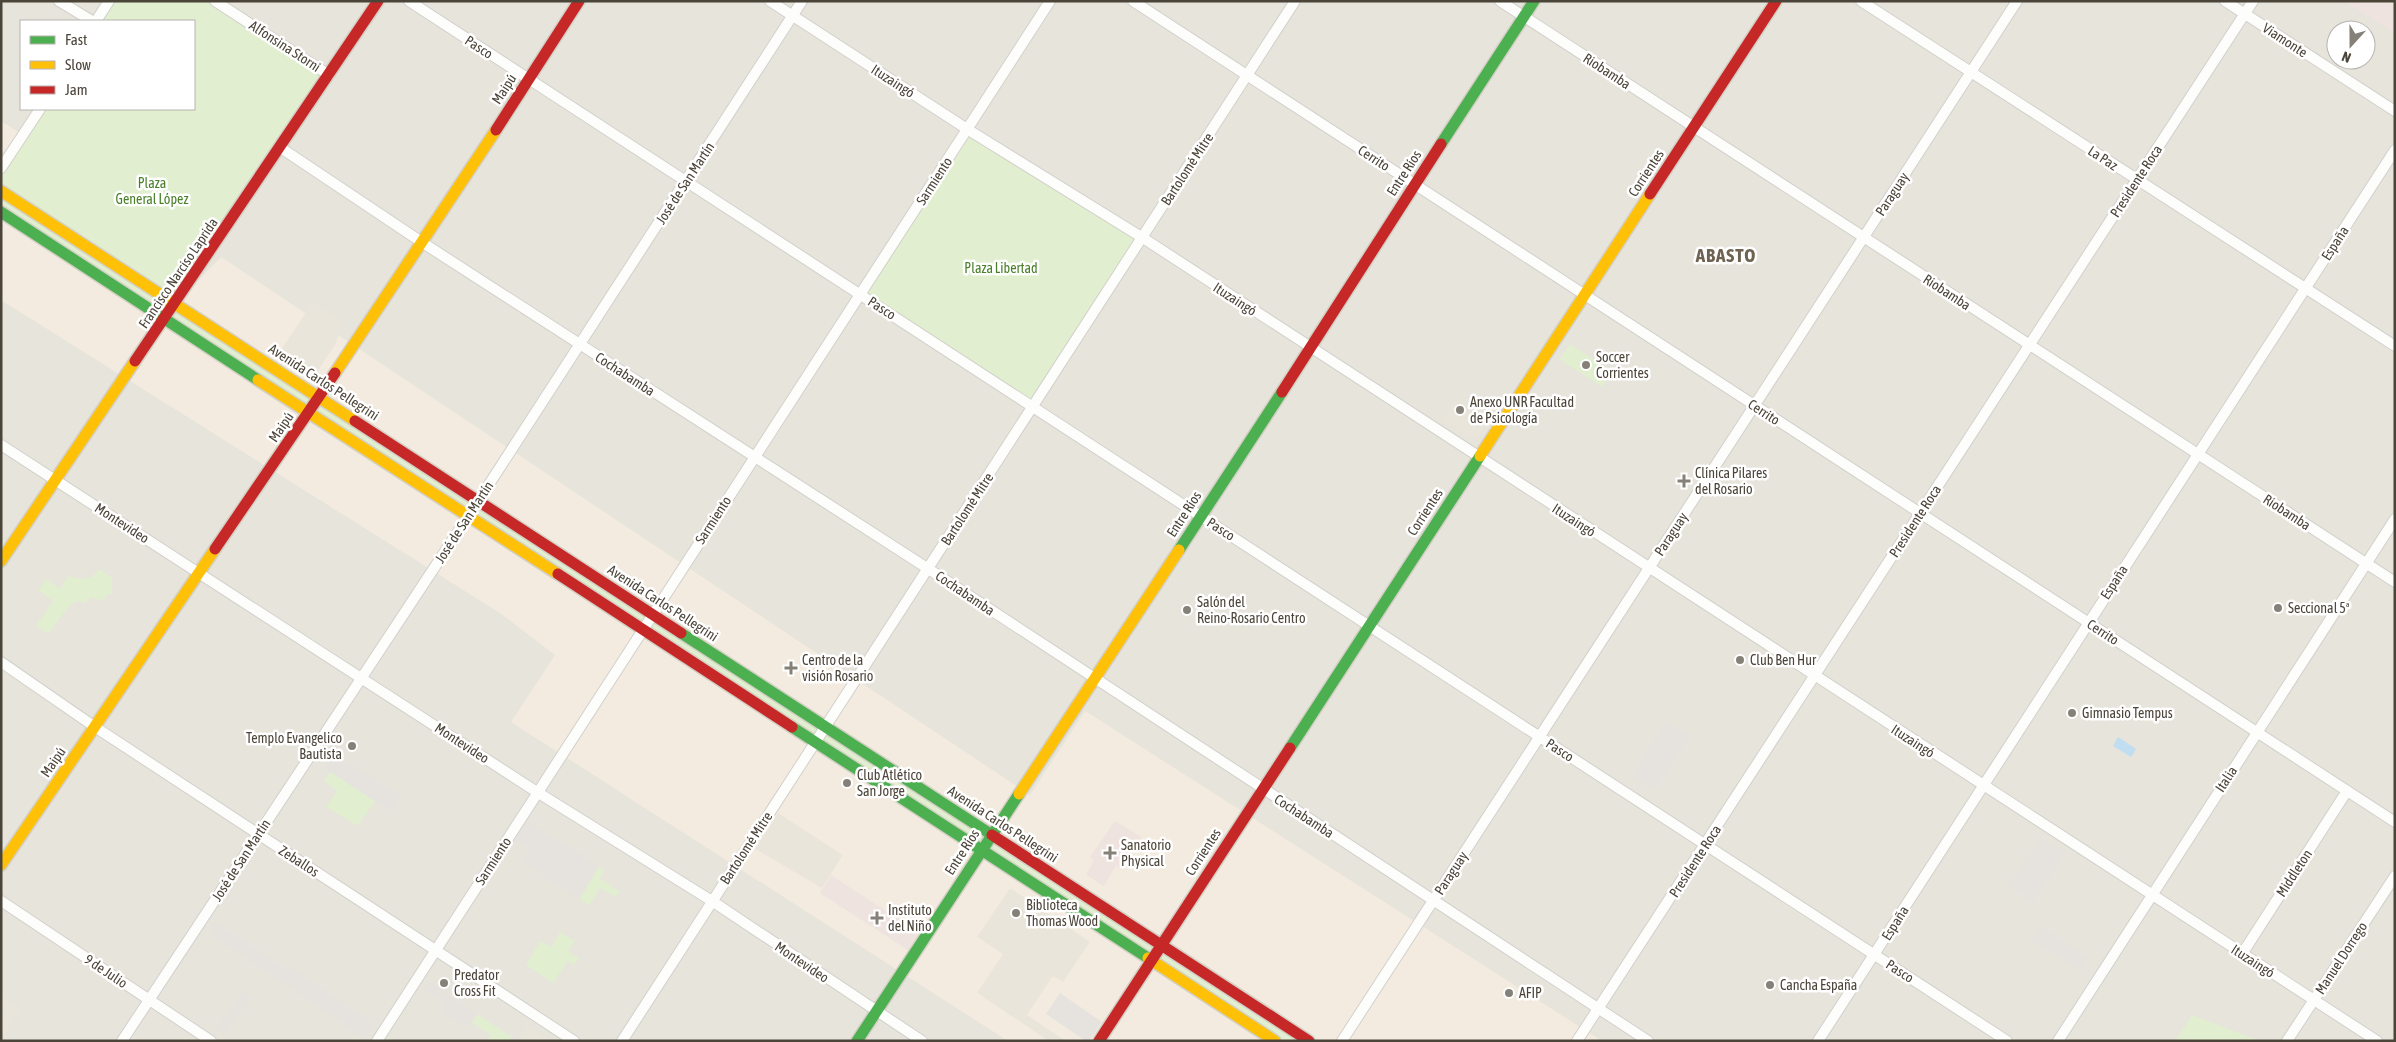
<svg xmlns="http://www.w3.org/2000/svg" width="2396" height="1042" viewBox="0 0 2396 1042" font-family="'Asap Condensed',sans-serif">
<style>
.residential{fill:#e7e4dc;fill-rule:evenodd}
.commercial{fill:#f3ebdf}
.education{fill:#eae5da}
.medical{fill:#eee3df}
.green{fill:#e1eecf}
.parking{fill:#e6e3df}
.water{fill:#c0ddf1}
.lines{fill:none;stroke-linecap:round;stroke-linejoin:round}
.street-casing{stroke:#d2d0cb;stroke-width:12}
.fast-casing{stroke:#d3cfc5;stroke-width:14}
.slow-casing{stroke:#d3cfc5;stroke-width:14}
.jam-casing{stroke:#d3cfc5;stroke-width:14}
.street{stroke:#fdfdfc;stroke-width:10}
.fast{stroke:#4caf50;stroke-width:11}
.slow{stroke:#ffc107;stroke-width:11}
.jam{stroke:#c62828;stroke-width:11}
.poi-dot{fill:#868178;stroke:#fff;stroke-width:2}
.labels{text-anchor:middle;stroke-width:5;stroke-linejoin:round;paint-order:stroke}
.street-label{font-size:14px;fill:#4b4439;stroke:#fff}
.park-label{font-size:14px;fill:#4a7f2a;stroke:#fff}
.poi-label{font-size:14px;fill:#4b4439;stroke:#fff;text-anchor:start}
.district-label{font-size:19px;font-weight:bold;letter-spacing:1px;fill:#6e6250;stroke:#fff}
</style>
<rect width="100%" height="100%" fill="#f4f2ee"/>
<path class="residential" d="M1 1H2395V1041H1ZM21 21H194V109H21ZM2336 30H2366V60H2336Z"/>
<path class="commercial" d="M1 121 23 135 2 153 175 304 221 257 1030 795 1085 711 1602 1041H1008L511 722 555 655 500 613 1 300Z"/>
<g class="education">
<path d="M313 302 343 322 335 345 312 379 277 356Z"/>
<path d="M1456 400 1488 422 1477 437 1469 439 1442 420Z"/>
<path d="M778 813 843 855 822 888 755 849Z"/>
<path d="M1010 888 1090 942 1063 982 1053 976 1027 1015 1066 1041H1049L977 993 1003 954 977 937Z"/>
<path d="M1 997 21 1009 5 1035 1 1033Z"/>
<path d="M527 1026 543 1037 541 1041H518Z"/>
</g>
<g class="medical">
<path d="M2345 1H2395V33L2349 4Z"/>
<path d="M1115 821 1141 837 1130 854 1127 852 1119 867 1116 865 1104 886 1086 875 1094 861 1090 857Z"/>
<path d="M831 875 919 933 908 950 820 893Z"/>
</g>
<g class="green">
<path d="M109 1H215L329 75 176 304 1309 1041H1275L1 212V168L40 109H194V21H96Z"/>
<path d="M967 129 1143 238 1033 407 861 295Z"/>
<path d="M1570 344 1612 371 1602 387 1559 359Z"/>
<path d="M99 569 112 578V594H107L102 601 92 597 84 603 77 601 71 604 48 634 36 625 53 601 38 590 46 579 60 589 68 576C82 580 91 581 99 569Z"/>
<path d="M330 771 375 801 358 826 326 807 337 791 324 781Z"/>
<path d="M599 867 605 870 600 878 619 891 616 897 600 888 589 906 580 899Z"/>
<path d="M560 932 575 941 568 951 579 959 574 965 568 961 553 983 526 965 540 941 551 947Z"/>
<path d="M477 1014 512 1037 509 1041H487L490 1035 471 1022Z"/>
<path d="M2192 1015 2255 1039 2258 1041H2175Z"/>
</g>
<g class="parking">
<path d="M1666 721 1689 736 1655 790 1632 776Z"/>
<path d="M333 753 402 797 391 811 324 768Z"/>
<path d="M527 822 597 865 578 898 522 861 530 849 516 839Z"/>
<path d="M2040 837 2065 853 2033 902 2008 886Z"/>
<path d="M215 922 288 970 291 967 375 1025 366 1039 209 933Z"/>
<path d="M2040 926 2090 958 2081 971 2031 939Z"/>
<path d="M429 982 477 1014 467 1027 442 1012 446 1004 424 989Z"/>
<path d="M244 992 251 997 225 1034 216 1028Z"/>
<path d="M1060 993 1102 1022 1089 1041H1086L1046 1014Z"/>
</g>
<path class="water" d="M2118 737 2136 749 2131 757 2113 746Z"/>
<g class="lines">
<defs>
<g id="street">
<path d="M59 1 92 21"/>
<path d="M215 1 329 75"/>
<path d="M409 1 2007 1041"/>
<path d="M770 1 967 129 1143 238 2377 1041"/>
<path d="M1133 1 2395 822"/>
<path d="M1500 1 2395 582"/>
<path d="M1861 1 2395 346"/>
<path d="M2225 1 2395 111"/>
<path d="M96 21 109 1"/>
<path d="M281 148 423 243 927 568 1648 1041"/>
<path d="M1 168 40 109"/>
<path d="M1 445 537 792 712 901 922 1041"/>
<path d="M1 662 95 727 574 1041"/>
<path d="M1 901 211 1041"/>
<path d="M2242 954 2347 791"/>
<path d="M122 1041 473 509 802 1"/>
<path d="M377 1041 1050 1"/>
<path d="M622 1041 1295 1"/>
<path d="M1342 1041 2017 1"/>
<path d="M1577 1041 2253 1"/>
<path d="M1818 1041 2395 150"/>
<path d="M2058 1041 2395 519"/>
<path d="M2287 1041 2395 876"/>
</g>
<g id="fast">
<path d="M1441 144 1534 1"/>
<path d="M1 212 258 380"/>
<path d="M1179 550 1282 392"/>
<path d="M681 633 992 835"/>
<path d="M792 727 1148 958"/>
<path d="M1290 748 1480 456"/>
<path d="M857 1041 1019 794"/>
</g>
<g id="slow">
<path d="M1 191 355 421"/>
<path d="M335 373 496 130"/>
<path d="M258 380 558 574"/>
<path d="M1480 456 1650 194"/>
<path d="M1 561 135 361"/>
<path d="M1019 794 1179 550"/>
<path d="M1 865 215 549"/>
<path d="M1148 958 1275 1041"/>
</g>
<g id="jam">
<path d="M496 130 579 1"/>
<path d="M1650 194 1776 1"/>
<path d="M135 361 378 1"/>
<path d="M1282 392 1441 144"/>
<path d="M355 421 681 633"/>
<path d="M215 549 335 373"/>
<path d="M558 574 792 727"/>
<path d="M992 835 1309 1041"/>
<path d="M1099 1041 1290 748"/>
</g>
</defs>
<use href="#street" class="street-casing"/>
<use href="#fast" class="fast-casing"/>
<use href="#slow" class="slow-casing"/>
<use href="#jam" class="jam-casing"/>
<use href="#street" class="street"/>
<use href="#fast" class="fast"/>
<use href="#slow" class="slow"/>
<use href="#jam" class="jam"/>
</g>
<g class="poi-dot">
<circle cx="1586" cy="365" r="5"/>
<circle cx="1460" cy="410" r="5"/>
<path d="M1681.5 473.5h5v5h5v5h-5v5h-5v-5h-5v-5h5z"/>
<circle cx="2278" cy="608" r="5"/>
<circle cx="1187" cy="610" r="5"/>
<circle cx="1740" cy="660" r="5"/>
<path d="M788.5 660.5h5v5h5v5h-5v5h-5v-5h-5v-5h5z"/>
<circle cx="2072" cy="713" r="5"/>
<circle cx="352" cy="746" r="5"/>
<circle cx="847" cy="783" r="5"/>
<path d="M1107.5 845.5h5v5h5v5h-5v5h-5v-5h-5v-5h5z"/>
<circle cx="1016" cy="913" r="5"/>
<path d="M874.5 910.5h5v5h5v5h-5v5h-5v-5h-5v-5h5z"/>
<circle cx="444" cy="983" r="5"/>
<circle cx="1770" cy="985" r="5"/>
<circle cx="1509" cy="993" r="5"/>
</g>
<g class="labels">
<g class="street-label">
<text transform="translate(2285 40) rotate(33)" y="5">Viamonte</text>
<text transform="translate(285 46) rotate(33)" y="5">Alfonsina Storni</text>
<text transform="translate(479 47) rotate(33)" y="5">Pasco</text>
<text transform="translate(1607 71) rotate(33)" y="5">Riobamba</text>
<text transform="translate(893 81) rotate(33)" y="5">Ituzaingó</text>
<text transform="translate(504 89) rotate(-57)" y="5">Maipú</text>
<text transform="translate(1374 158) rotate(33)" y="5">Cerrito</text>
<text transform="translate(2103 158) rotate(33)" y="5">La Paz</text>
<text transform="translate(1187 169) rotate(-57)" y="5">Bartolomé Mitre</text>
<text transform="translate(1404 173) rotate(-57)" y="5">Entre Ríos</text>
<text transform="translate(1646 173) rotate(-57)" y="5">Corrientes</text>
<text transform="translate(934 181) rotate(-57)" y="5">Sarmiento</text>
<text transform="translate(2136 181) rotate(-57)" y="5">Presidente Roca</text>
<text transform="translate(685 183) rotate(-57)" y="5">José de San Martín</text>
<text transform="translate(1892 194) rotate(-57)" y="5">Paraguay</text>
<text transform="translate(2335 243) rotate(-57)" y="5">España</text>
<text transform="translate(178 273) rotate(-56)" y="5">Francisco Narciso Laprida</text>
<text transform="translate(1947 292) rotate(33)" y="5">Riobamba</text>
<text transform="translate(1235 299) rotate(33)" y="5">Ituzaingó</text>
<text transform="translate(882 308) rotate(33)" y="5">Pasco</text>
<text transform="translate(625 374) rotate(33)" y="5">Cochabamba</text>
<text transform="translate(324 382) rotate(33)" y="5">Avenida Carlos Pellegrini</text>
<text transform="translate(1764 412) rotate(33)" y="5">Cerrito</text>
<text transform="translate(281 427) rotate(-56)" y="5">Maipú</text>
<text transform="translate(967 509) rotate(-57)" y="5">Bartolomé Mitre</text>
<text transform="translate(1425 512) rotate(-57)" y="5">Corrientes</text>
<text transform="translate(2287 512) rotate(33)" y="5">Riobamba</text>
<text transform="translate(1184 514) rotate(-57)" y="5">Entre Ríos</text>
<text transform="translate(713 520) rotate(-57)" y="5">Sarmiento</text>
<text transform="translate(1574 520) rotate(33)" y="5">Ituzaingó</text>
<text transform="translate(1915 521) rotate(-57)" y="5">Presidente Roca</text>
<text transform="translate(464 522) rotate(-57)" y="5">José de San Martín</text>
<text transform="translate(122 523) rotate(33)" y="5">Montevideo</text>
<text transform="translate(1221 529) rotate(33)" y="5">Pasco</text>
<text transform="translate(1671 534) rotate(-57)" y="5">Paraguay</text>
<text transform="translate(2114 582) rotate(-57)" y="5">España</text>
<text transform="translate(965 593) rotate(34)" y="5">Cochabamba</text>
<text transform="translate(663 603) rotate(33)" y="5">Avenida Carlos Pellegrini</text>
<text transform="translate(2103 632) rotate(33)" y="5">Cerrito</text>
<text transform="translate(1913 741) rotate(33)" y="5">Ituzaingó</text>
<text transform="translate(462 743) rotate(33)" y="5">Montevideo</text>
<text transform="translate(1560 750) rotate(33)" y="5">Pasco</text>
<text transform="translate(53 762) rotate(-56)" y="5">Maipú</text>
<text transform="translate(2226 779) rotate(-57)" y="5">Italia</text>
<text transform="translate(1304 816) rotate(33)" y="5">Cochabamba</text>
<text transform="translate(1003 824) rotate(33)" y="5">Avenida Carlos Pellegrini</text>
<text transform="translate(746 848) rotate(-57)" y="5">Bartolomé Mitre</text>
<text transform="translate(962 852) rotate(-57)" y="5">Entre Ríos</text>
<text transform="translate(1203 852) rotate(-57)" y="5">Corrientes</text>
<text transform="translate(241 860) rotate(-57)" y="5">José de San Martín</text>
<text transform="translate(299 861) rotate(33)" y="5">Zeballos</text>
<text transform="translate(493 861) rotate(-57)" y="5">Sarmiento</text>
<text transform="translate(1695 861) rotate(-57)" y="5">Presidente Roca</text>
<text transform="translate(1451 873) rotate(-57)" y="5">Paraguay</text>
<text transform="translate(2294 873) rotate(-57)" y="5">Middleton</text>
<text transform="translate(1895 923) rotate(-58)" y="5">España</text>
<text transform="translate(2341 958) rotate(-57)" y="5">Manuel Dorrego</text>
<text transform="translate(2253 961) rotate(33)" y="5">Ituzaingó</text>
<text transform="translate(802 962) rotate(34)" y="5">Montevideo</text>
<text transform="translate(106 971) rotate(34)" y="5">9 de Julio</text>
<text transform="translate(1900 971) rotate(33)" y="5">Pasco</text>
</g>
<g class="park-label">
<text x="152" y="188">Plaza<tspan x="152" dy="16">General López</tspan></text>
<text x="1001" y="273">Plaza Libertad</text>
</g>
<g class="poi-label">
<text x="1596" y="362">Soccer<tspan x="1596" dy="16">Corrientes</tspan></text>
<text x="1470" y="407">Anexo UNR Facultad<tspan x="1470" dy="16">de Psicología</tspan></text>
<text x="1695" y="478">Clínica Pilares<tspan x="1695" dy="16">del Rosario</tspan></text>
<text x="1197" y="607">Salón del<tspan x="1197" dy="16">Reino-Rosario Centro</tspan></text>
<text x="2288" y="613">Seccional 5ª</text>
<text x="802" y="665">Centro de la<tspan x="802" dy="16">visión Rosario</tspan></text>
<text x="1750" y="665">Club Ben Hur</text>
<text x="2082" y="718">Gimnasio Tempus</text>
<text x="342" y="743" text-anchor="end">Templo Evangelico<tspan x="342" dy="16">Bautista</tspan></text>
<text x="857" y="780">Club Atlético<tspan x="857" dy="16">San Jorge</tspan></text>
<text x="1121" y="850">Sanatorio<tspan x="1121" dy="16">Physical</tspan></text>
<text x="1026" y="910">Biblioteca<tspan x="1026" dy="16">Thomas Wood</tspan></text>
<text x="888" y="915">Instituto<tspan x="888" dy="16">del Niño</tspan></text>
<text x="454" y="980">Predator<tspan x="454" dy="16">Cross Fit</tspan></text>
<text x="1780" y="990">Cancha España</text>
<text x="1519" y="998">AFIP</text>
</g>
<g class="district-label">
<text x="1726" y="262">ABASTO</text>
</g>
</g>
<rect width="2396" height="1042" fill="none" stroke="#4b4439" stroke-width="5"/>
<rect x="20" y="20" width="175" height="90" fill="#ffffff" stroke="#b7b4b0"/>
<rect x="30" y="36" width="25" height="8" fill="#4caf50" stroke="#b7b4b0"/>
<text x="65" y="45" font-size="15" fill="#4b4439">Fast</text>
<rect x="30" y="61" width="25" height="8" fill="#ffc107" stroke="#b7b4b0"/>
<text x="65" y="70" font-size="15" fill="#4b4439">Slow</text>
<rect x="30" y="86" width="25" height="8" fill="#c62828" stroke="#b7b4b0"/>
<text x="65" y="95" font-size="15" fill="#4b4439">Jam</text>
<g transform="translate(2351 45) rotate(201)"><circle r="24" fill="#ffffff" stroke="#b7b4b0"/>
<path d="M0-4L9 19L0 12L-9 19Z" fill="#868178"/>
<text y="-8" font-size="14" font-weight="bold" text-anchor="middle" fill="#4b4439">N</text>
</g>
</svg>
